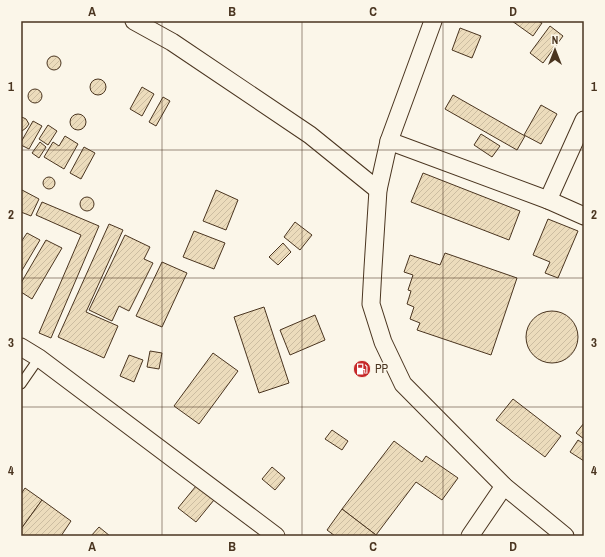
<svg xmlns="http://www.w3.org/2000/svg" width="605" height="557" viewBox="0 0 605 557" font-family="'Archivo Narrow',sans-serif">
<style>
.building{fill:url(#building-hatch);stroke:#4a3520}
.lines{fill:none;stroke-linecap:round;stroke-linejoin:round}
.service-casing{stroke:#4a3520;stroke-width:11}
.minor-casing{stroke:#4a3520;stroke-width:19}
.service{stroke:#fbf6e9;stroke-width:9}
.minor{stroke:#fbf6e9;stroke-width:17}
.grid{fill:none;stroke:#4a3520;stroke-width:1;stroke-opacity:0.55}
.labels{text-anchor:middle;stroke-width:3;stroke-linejoin:round;paint-order:stroke}
.poi-label{font-size:12px;fill:#4a3520;stroke:#fbf6e9;text-anchor:start}
.neatline{fill:none;stroke:#4a3520;stroke-width:1.5}
.grid-label{font-size:13px;text-anchor:middle;font-weight:bold;fill:#4a3520}
</style>
<defs>
<pattern id="building-hatch" width="6" height="6" patternUnits="userSpaceOnUse"><rect width="6" height="6" fill="#ecdcbc"/><path d="M-1 1l2-2M0 6l6-6M5 7l2-2" fill="none" stroke="#ccbda1"/></pattern>
</defs>
<rect width="100%" height="100%" fill="#fbf6e9"/>
<g class="building">
<path d="M512 21H538L542 23 533 36Z"/>
<path d="M550 26 563 36 543 63 530 53Z"/>
<path d="M460 28 481 36 472 58 452 50Z"/>
<circle cx="54" cy="63" r="7"/>
<circle cx="98" cy="87" r="8"/>
<path d="M142 87 154 94 142 116 130 109Z"/>
<circle cx="35" cy="96" r="7"/>
<path d="M453 95 525 136 517 150 445 109Z"/>
<path d="M163 97 170 101 156 126 149 122Z"/>
<path d="M541 105 557 114 541 144 524 135Z"/>
<circle cx="78" cy="122" r="8"/>
<path d="M21 117 24 118 26 119 29 124 26 128 22 131 21 130Z"/>
<path d="M33 121 42 126 29 149 21 145V142Z"/>
<path d="M48 125 57 131 48 145 39 139Z"/>
<path d="M481 134 500 146 492 157 474 145Z"/>
<path d="M65 136 78 144 64 169 44 157 53 142 59 146Z"/>
<path d="M40 142 46 147 39 158 32 153Z"/>
<path d="M84 147 95 153 81 179 70 173Z"/>
<path d="M423 173 520 211 509 240 411 202Z"/>
<circle cx="49" cy="183" r="6"/>
<path d="M22 190 39 199 31 216 21 212V192Z"/>
<path d="M216 190 238 200 226 230 203 221Z"/>
<circle cx="87" cy="204" r="7"/>
<path d="M42 202 99 226 51 338 39 333 81 235 36 215Z"/>
<path d="M548 219 578 231 558 278 545 273 550 262 533 255Z"/>
<path d="M295 222 312 235 300 250 284 237Z"/>
<path d="M109 224 123 230 86 312 118 326 104 358 58 337Z"/>
<path d="M194 231 225 243 214 269 183 257Z"/>
<path d="M27 233 40 240 21 272V242Z"/>
<path d="M125 235 150 247 144 259 153 263 129 311 119 306 112 321 89 310Z"/>
<path d="M46 240 62 248 32 299 21 292V283Z"/>
<path d="M283 243 291 252 278 265 269 257Z"/>
<path d="M445 253 517 278 491 355 417 330 420 323 410 319 414 307 407 304 411 291 408 290 413 275 404 272 410 255 440 265Z"/>
<path d="M162 262 187 273 162 327 136 316Z"/>
<path d="M264 307 289 383 259 393 234 317Z"/>
<circle cx="552" cy="337" r="26"/>
<path d="M315 315 325 340 290 355 280 330Z"/>
<path d="M150 351 162 353 159 369 147 367Z"/>
<path d="M213 353 238 371 199 424 174 406Z"/>
<path d="M129 355 143 360 134 382 120 376Z"/>
<path d="M513 399 561 436 545 457 496 420Z"/>
<path d="M584 423V439L576 433Z"/>
<path d="M332 430 348 441 342 450 325 439Z"/>
<path d="M578 440 584 444V461L570 452Z"/>
<path d="M394 441 422 462 426 456 458 478 442 500 416 482 376 535 342 509Z"/>
<path d="M272 467 285 478 275 490 262 479Z"/>
<path d="M196 486 214 500 196 522 178 508Z"/>
<path d="M25 488 42 500 21 529V494Z"/>
<path d="M42 500 71 521 61 536H21V529Z"/>
<path d="M342 509 376 535 375 536H335L327 530Z"/>
<path d="M99 527 110 536H91Z"/>
</g>
<g class="lines">
<defs>
<path id="service" d="M21 384 39 358"/>
<g id="minor">
<path d="M134 21 172 42 310 135 378 190"/>
<path d="M433 21 389 141 378 190 373 268 371 304 383 342 403 384 504 486 565 536"/>
<path d="M389 141 548 200 584 216"/>
<path d="M548 200 584 120"/>
<path d="M21 347 39 358 276 536"/>
<path d="M470 536 504 486"/>
</g>
</defs>
<use href="#service" class="service-casing"/>
<use href="#minor" class="minor-casing"/>
<use href="#service" class="service"/>
<use href="#minor" class="minor"/>
</g>
<path class="grid" d="M162 21V536M302 21V536M443 21V536M21 150H584M21 278H584M21 407H584"/>
<defs>
<symbol id="fuel-disc" viewBox="-11 -11 22 22"><circle r="9.5" fill="#c62828" stroke="#fbf6e9"/><path d="M-5.5-6h7V0h2V4h1.3V-2.5L3-4.5l.8-.8L6-3V5H2.5V1h-1V6h-7ZM-4.2-4.7v3.2H.2V-4.7Z" fill="#fff"/></symbol>
</defs>
<g fill-rule="evenodd">
<use href="#fuel-disc" x="352" y="359" width="20" height="20"/>
</g>
<g class="labels">
<g class="poi-label">
<text x="375" y="373">PP</text>
</g>
</g>
<rect width="605" height="557" fill="none" stroke="#fbf6e9" stroke-width="44"/>
<g transform="translate(555 50)" stroke="#fbf6e9" stroke-width="3" paint-order="stroke">
<path d="M0-3L7 15L0 10L-7 15Z" fill="#4a3520"/>
<text y="-6" font-size="11" font-weight="bold" text-anchor="middle" fill="#4a3520">N</text>
</g>
<rect x="22" y="22" width="561" height="513" class="neatline"/>
<g class="grid-label">
<text x="92" y="16">A</text>
<text x="232" y="16">B</text>
<text x="373" y="16">C</text>
<text x="513" y="16">D</text>
<text x="11" y="91">1</text>
<text x="594" y="91">1</text>
<text x="11" y="219">2</text>
<text x="594" y="219">2</text>
<text x="11" y="347">3</text>
<text x="594" y="347">3</text>
<text x="11" y="475">4</text>
<text x="594" y="475">4</text>
<text x="92" y="551">A</text>
<text x="232" y="551">B</text>
<text x="373" y="551">C</text>
<text x="513" y="551">D</text>
</g>
</svg>
